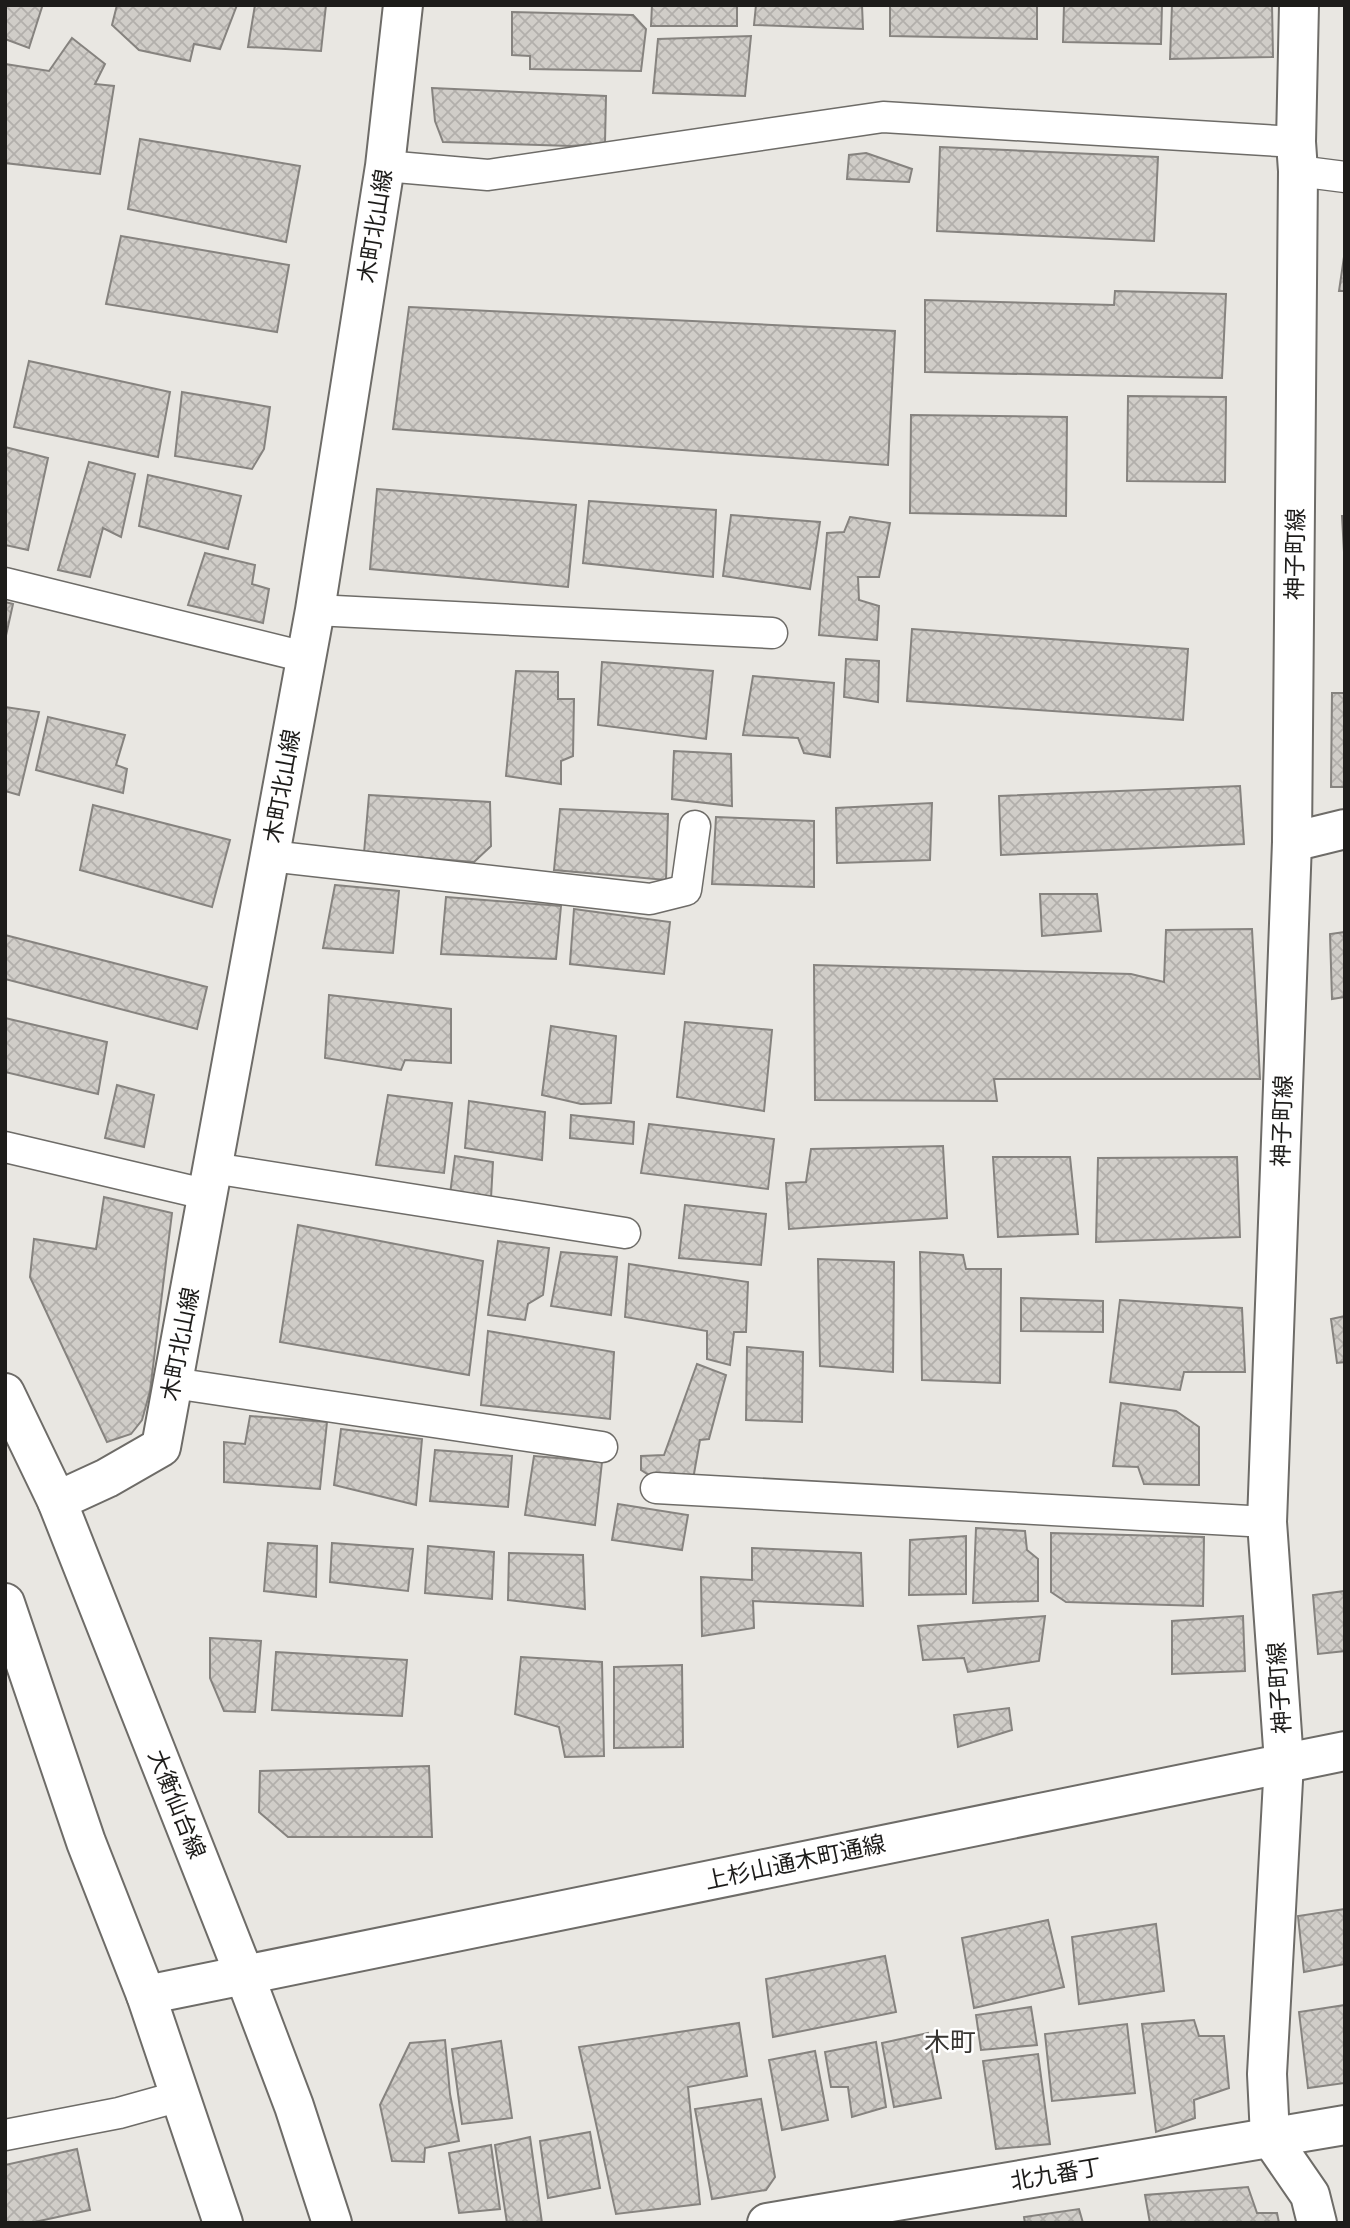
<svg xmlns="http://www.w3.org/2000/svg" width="1350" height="2228" viewBox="0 0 1350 2228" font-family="'Golos Text','Noto Sans JP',sans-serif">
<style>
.building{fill:url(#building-cross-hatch);stroke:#86837f;stroke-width:2}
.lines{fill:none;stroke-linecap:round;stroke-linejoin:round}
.service-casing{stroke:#6e6c68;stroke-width:33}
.minor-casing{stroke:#6e6c68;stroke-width:42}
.tertiary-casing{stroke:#6e6c68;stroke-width:42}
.secondary-casing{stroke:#6e6c68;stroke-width:42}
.service{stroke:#fff;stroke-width:30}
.minor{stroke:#fff;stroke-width:38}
.tertiary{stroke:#fff;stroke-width:38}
.secondary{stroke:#fff;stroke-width:38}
.labels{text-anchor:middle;stroke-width:5;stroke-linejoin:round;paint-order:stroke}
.street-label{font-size:23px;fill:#1d1c1a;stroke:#fff}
.quarter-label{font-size:26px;fill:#373531;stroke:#fff}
</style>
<defs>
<pattern id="building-cross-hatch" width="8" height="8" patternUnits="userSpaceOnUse" patternTransform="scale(1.75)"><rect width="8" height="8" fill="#d0cdc8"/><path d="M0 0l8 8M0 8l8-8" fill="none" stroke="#b2afab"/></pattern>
</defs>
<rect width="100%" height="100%" fill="#e9e7e2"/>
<g class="building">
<path d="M5 5H40L42 7 29 48 5 39Z"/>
<path d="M117 5H237L220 49 194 44 190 61 139 50 112 25Z"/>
<path d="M255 5H326L321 51 248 47Z"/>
<path d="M652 5H737V26H651Z"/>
<path d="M756 5H862L863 29 754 25Z"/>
<path d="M890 5H1037V39L890 36Z"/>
<path d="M1064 5H1162L1161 44 1063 42Z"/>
<path d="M1172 5H1272L1273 57 1170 59Z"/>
<path d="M512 12 633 15 646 29 641 71 530 69V56L512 55Z"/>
<path d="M751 36 745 96 653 93 658 39Z"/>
<path d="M72 38 105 64 95 84 114 86 100 174 5 163V64L49 71Z"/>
<path d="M432 88 606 96 605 143 571 146 443 142 435 121Z"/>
<path d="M140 139 300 166 286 242 128 209Z"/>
<path d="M940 147 1158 157 1154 241 937 231Z"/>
<path d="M866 153 912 169 909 182 847 179 849 155Z"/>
<path d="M121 236 289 265 277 332 106 304Z"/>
<path d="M1344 257 1345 291H1339Z"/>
<path d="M1115 291 1226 294 1222 378 925 372V300L1114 305Z"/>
<path d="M409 307 895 331 888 465 393 429Z"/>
<path d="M29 361 170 392 158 457 14 427Z"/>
<path d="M182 392 270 407 264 449 252 469 175 456Z"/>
<path d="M1128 396 1226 397 1225 482 1127 481Z"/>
<path d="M911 415 1067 417 1066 516 910 513Z"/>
<path d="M5 447 48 458 28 550 5 545Z"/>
<path d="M89 462 135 474 121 537 103 528 90 577 58 570Z"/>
<path d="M148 475 241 496 228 549 139 526Z"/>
<path d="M377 489 576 505 568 587 370 569Z"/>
<path d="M589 501 716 510 713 577 583 563Z"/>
<path d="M731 515 820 522 810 589 723 576Z"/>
<path d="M1342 516H1345V552H1344Z"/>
<path d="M850 517 890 523 879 577H858L859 600 879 606 877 640 819 635 827 533 844 532Z"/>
<path d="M205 553 255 565 252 584 269 589 263 623 188 605Z"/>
<path d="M5 602 13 604 5 640Z"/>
<path d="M912 629 1188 649 1183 720 907 701Z"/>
<path d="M846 659 879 661 878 702 844 697Z"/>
<path d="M602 662 713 671 706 739 598 725Z"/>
<path d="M516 671 558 672V699H574L573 756 561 761V784L506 776Z"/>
<path d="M753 676 834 683 830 757 804 753 798 738 743 735Z"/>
<path d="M1332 693H1345V787H1331Z"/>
<path d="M5 707 39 712 19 795 5 791Z"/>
<path d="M48 717 125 735 116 765 127 769 123 793 36 770Z"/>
<path d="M674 751 731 754 732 806 672 799Z"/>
<path d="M1240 786 1244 844 1001 855 999 796Z"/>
<path d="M369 795 490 802 491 846 474 862 364 853Z"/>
<path d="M932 803 930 860 837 863 836 808Z"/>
<path d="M93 805 230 840 212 907 80 870Z"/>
<path d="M560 809 668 814 666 880 554 870Z"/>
<path d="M716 817 814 821V887L712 884Z"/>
<path d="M335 885 399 891 393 953 323 948Z"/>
<path d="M1040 894H1097L1101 931 1042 936Z"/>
<path d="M446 897 561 906 556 959 441 954Z"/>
<path d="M574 909 670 922 664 974 570 964Z"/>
<path d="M1252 929 1260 1079H994L997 1101 815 1100 814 965 1131 974 1164 982 1166 930Z"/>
<path d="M1345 932V997L1332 999 1330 934Z"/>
<path d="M5 935 207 987 197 1029 5 979Z"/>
<path d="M329 995 451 1009V1063L405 1060 401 1070 325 1058Z"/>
<path d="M5 1018 107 1042 98 1094 5 1072Z"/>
<path d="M685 1022 772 1030 764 1111 677 1097Z"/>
<path d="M551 1026 616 1036 611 1103 581 1104 542 1095Z"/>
<path d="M117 1085 154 1095 144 1147 105 1138Z"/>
<path d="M388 1095 452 1103 444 1173 376 1165Z"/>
<path d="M469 1101 545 1112 542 1160 465 1148Z"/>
<path d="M571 1115 634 1122 633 1144 570 1138Z"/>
<path d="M649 1124 774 1139 768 1189 641 1173Z"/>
<path d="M943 1146 947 1218 789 1229 786 1183 806 1182 811 1149Z"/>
<path d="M455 1156 493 1162 491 1198 450 1194Z"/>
<path d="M993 1157H1070L1078 1234 998 1237Z"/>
<path d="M1237 1157 1240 1237 1096 1242 1098 1158Z"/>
<path d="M104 1197 172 1213 150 1391 142 1420 131 1434 107 1442 30 1277 34 1239 96 1249Z"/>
<path d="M685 1205 766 1214 761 1265 679 1258Z"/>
<path d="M298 1225 483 1261 469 1375 280 1342Z"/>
<path d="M498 1241 549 1248 543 1295 528 1304 525 1320 488 1315Z"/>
<path d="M561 1252 617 1257 611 1315 551 1306Z"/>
<path d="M920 1252 963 1255 966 1269H1001L1000 1383 922 1380Z"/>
<path d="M818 1259 894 1262 893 1372 820 1366Z"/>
<path d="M629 1264 748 1282 746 1332H734L730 1365 707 1359V1331L625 1317Z"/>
<path d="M1021 1298 1103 1301V1332L1021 1331Z"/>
<path d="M1120 1300 1242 1308 1245 1372H1184L1180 1390 1110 1382Z"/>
<path d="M1345 1316V1362L1337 1363 1331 1319Z"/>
<path d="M488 1331 614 1352 610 1419 481 1405Z"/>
<path d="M747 1347 803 1352 802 1422 746 1420Z"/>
<path d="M697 1364 726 1375 709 1439 700 1440 692 1485 655 1479 641 1470V1456L664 1455Z"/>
<path d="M1121 1403 1176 1411 1199 1427V1485L1144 1484 1138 1467 1113 1466Z"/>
<path d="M250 1416 327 1422 320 1489 224 1482V1442L245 1444Z"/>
<path d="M341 1429 422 1439 416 1505 334 1485Z"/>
<path d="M435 1450 512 1456 508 1507 430 1501Z"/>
<path d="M534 1456 602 1462 595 1525 525 1515Z"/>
<path d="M618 1504 688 1515 682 1550 612 1540Z"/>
<path d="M976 1528 1025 1531 1027 1550 1038 1559V1601L973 1603Z"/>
<path d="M1051 1533 1204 1537 1203 1606 1066 1602 1051 1592Z"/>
<path d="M966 1536V1594L909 1595 910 1540Z"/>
<path d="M268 1543 317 1546 316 1597 264 1591Z"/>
<path d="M332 1543 413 1549 408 1591 330 1582Z"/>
<path d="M428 1546 494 1552 492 1599 425 1593Z"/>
<path d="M752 1548 861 1553 863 1606 753 1601 754 1628 702 1636 701 1577 752 1580Z"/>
<path d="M509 1553 583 1555 585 1609 508 1600Z"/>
<path d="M1345 1591V1651L1318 1654 1313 1595Z"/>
<path d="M1045 1616 1039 1661 968 1672 964 1658 923 1660 918 1626Z"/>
<path d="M1243 1616 1245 1671 1172 1674V1621Z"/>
<path d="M210 1638 261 1641 255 1712 224 1711 210 1678Z"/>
<path d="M276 1652 407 1660 402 1716 272 1710Z"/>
<path d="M521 1657 602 1662 604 1756 565 1757 559 1727 515 1714Z"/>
<path d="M682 1665 683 1747 614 1748V1667Z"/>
<path d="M1009 1708 1012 1730 958 1747 954 1715Z"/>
<path d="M429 1766 432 1837H288L259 1812 260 1771Z"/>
<path d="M1345 1909V1964L1304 1972 1298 1916Z"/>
<path d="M1048 1920 1064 1987 974 2008 962 1938Z"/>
<path d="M1156 1924 1164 1991 1079 2004 1072 1937Z"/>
<path d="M885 1956 896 2012 773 2037 766 1979Z"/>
<path d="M1345 2005V2083L1308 2088 1299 2012Z"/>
<path d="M1031 2007 1037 2045 981 2050 976 2015Z"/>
<path d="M1194 2020 1199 2036H1224L1229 2088 1194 2100 1195 2118 1156 2132 1142 2024Z"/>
<path d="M739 2023 747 2076 688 2087 700 2204 616 2214 579 2047Z"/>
<path d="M1127 2024 1135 2093 1052 2101 1045 2034Z"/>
<path d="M928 2033 941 2098 894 2107 882 2043Z"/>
<path d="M445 2040 450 2094 459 2141 425 2148 424 2162 392 2161 380 2105 410 2043Z"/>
<path d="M501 2041 512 2118 462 2124 452 2049Z"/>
<path d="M876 2042 886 2107 852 2117 848 2087H831L825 2052Z"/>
<path d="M815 2051 828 2120 782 2130 769 2060Z"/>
<path d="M1038 2054 1050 2144 996 2149 983 2061Z"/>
<path d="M761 2099 775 2177 766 2190 712 2199 695 2109Z"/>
<path d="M590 2132 600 2188 548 2198 540 2141Z"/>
<path d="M530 2137 542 2223H507L495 2145Z"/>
<path d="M491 2145 500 2209 459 2213 449 2153Z"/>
<path d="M77 2149 90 2210 30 2223H5V2165Z"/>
<path d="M1248 2187 1257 2213H1277L1279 2223H1150L1145 2195Z"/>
<path d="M1079 2209 1083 2223H1025L1024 2217Z"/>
</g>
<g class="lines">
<defs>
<g id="service">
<path d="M385 166 488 175 883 117 1296 142"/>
<path d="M1298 171 1345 177"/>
<path d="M5 583 305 657"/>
<path d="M315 610 772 633"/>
<path d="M270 856 650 899 686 890 695 826"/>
<path d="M5 1147 209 1195"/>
<path d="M213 1168 625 1233"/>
<path d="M173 1383 602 1447"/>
<path d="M656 1488 1267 1522"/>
<path d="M5 2135 119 2113 180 2096"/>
</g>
<g id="minor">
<path d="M1299 5 1296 142 1298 171 1292 842 1267 1522 1284 1762 1267 2074 1270 2137 1310 2195 1317 2223"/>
<path d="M1292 842 1345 829"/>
<path d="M57 1501 107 1478 161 1447 315 610 385 166 403 5"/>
<path d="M767 2223 1345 2125"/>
</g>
<path id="tertiary" d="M146 1995 1345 1751"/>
<g id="secondary">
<path d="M5 1393 57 1501 244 1974 294 2106 332 2223"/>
<path d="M5 1603 86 1842 146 1995 223 2223"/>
</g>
</defs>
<use href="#service" class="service-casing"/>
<use href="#minor" class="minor-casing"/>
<use href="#tertiary" class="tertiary-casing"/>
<use href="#secondary" class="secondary-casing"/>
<use href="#service" class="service"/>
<use href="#minor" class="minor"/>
<use href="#tertiary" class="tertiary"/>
<use href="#secondary" class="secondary"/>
</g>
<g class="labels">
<g class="street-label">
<text transform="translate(375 226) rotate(-81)" y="8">木町北山線</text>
<text transform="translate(1295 554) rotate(-89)" y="8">神子町線</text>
<text transform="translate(282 786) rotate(-80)" y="8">木町北山線</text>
<text transform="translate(1282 1121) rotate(-88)" y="8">神子町線</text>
<text transform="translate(180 1344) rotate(-79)" y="8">木町北山線</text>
<text transform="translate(1279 1688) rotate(-94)" y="8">神子町線</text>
<text transform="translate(177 1804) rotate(68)" y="8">大衡仙台線</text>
<text transform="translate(795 1862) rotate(-12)" y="8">上杉山通木町通線</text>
<text transform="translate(1056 2174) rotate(-10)" y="8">北九番丁</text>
</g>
<g class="quarter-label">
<text x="950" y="2051">木町</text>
</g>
</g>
<rect width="1350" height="2228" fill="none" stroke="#1d1c1a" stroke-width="14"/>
</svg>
